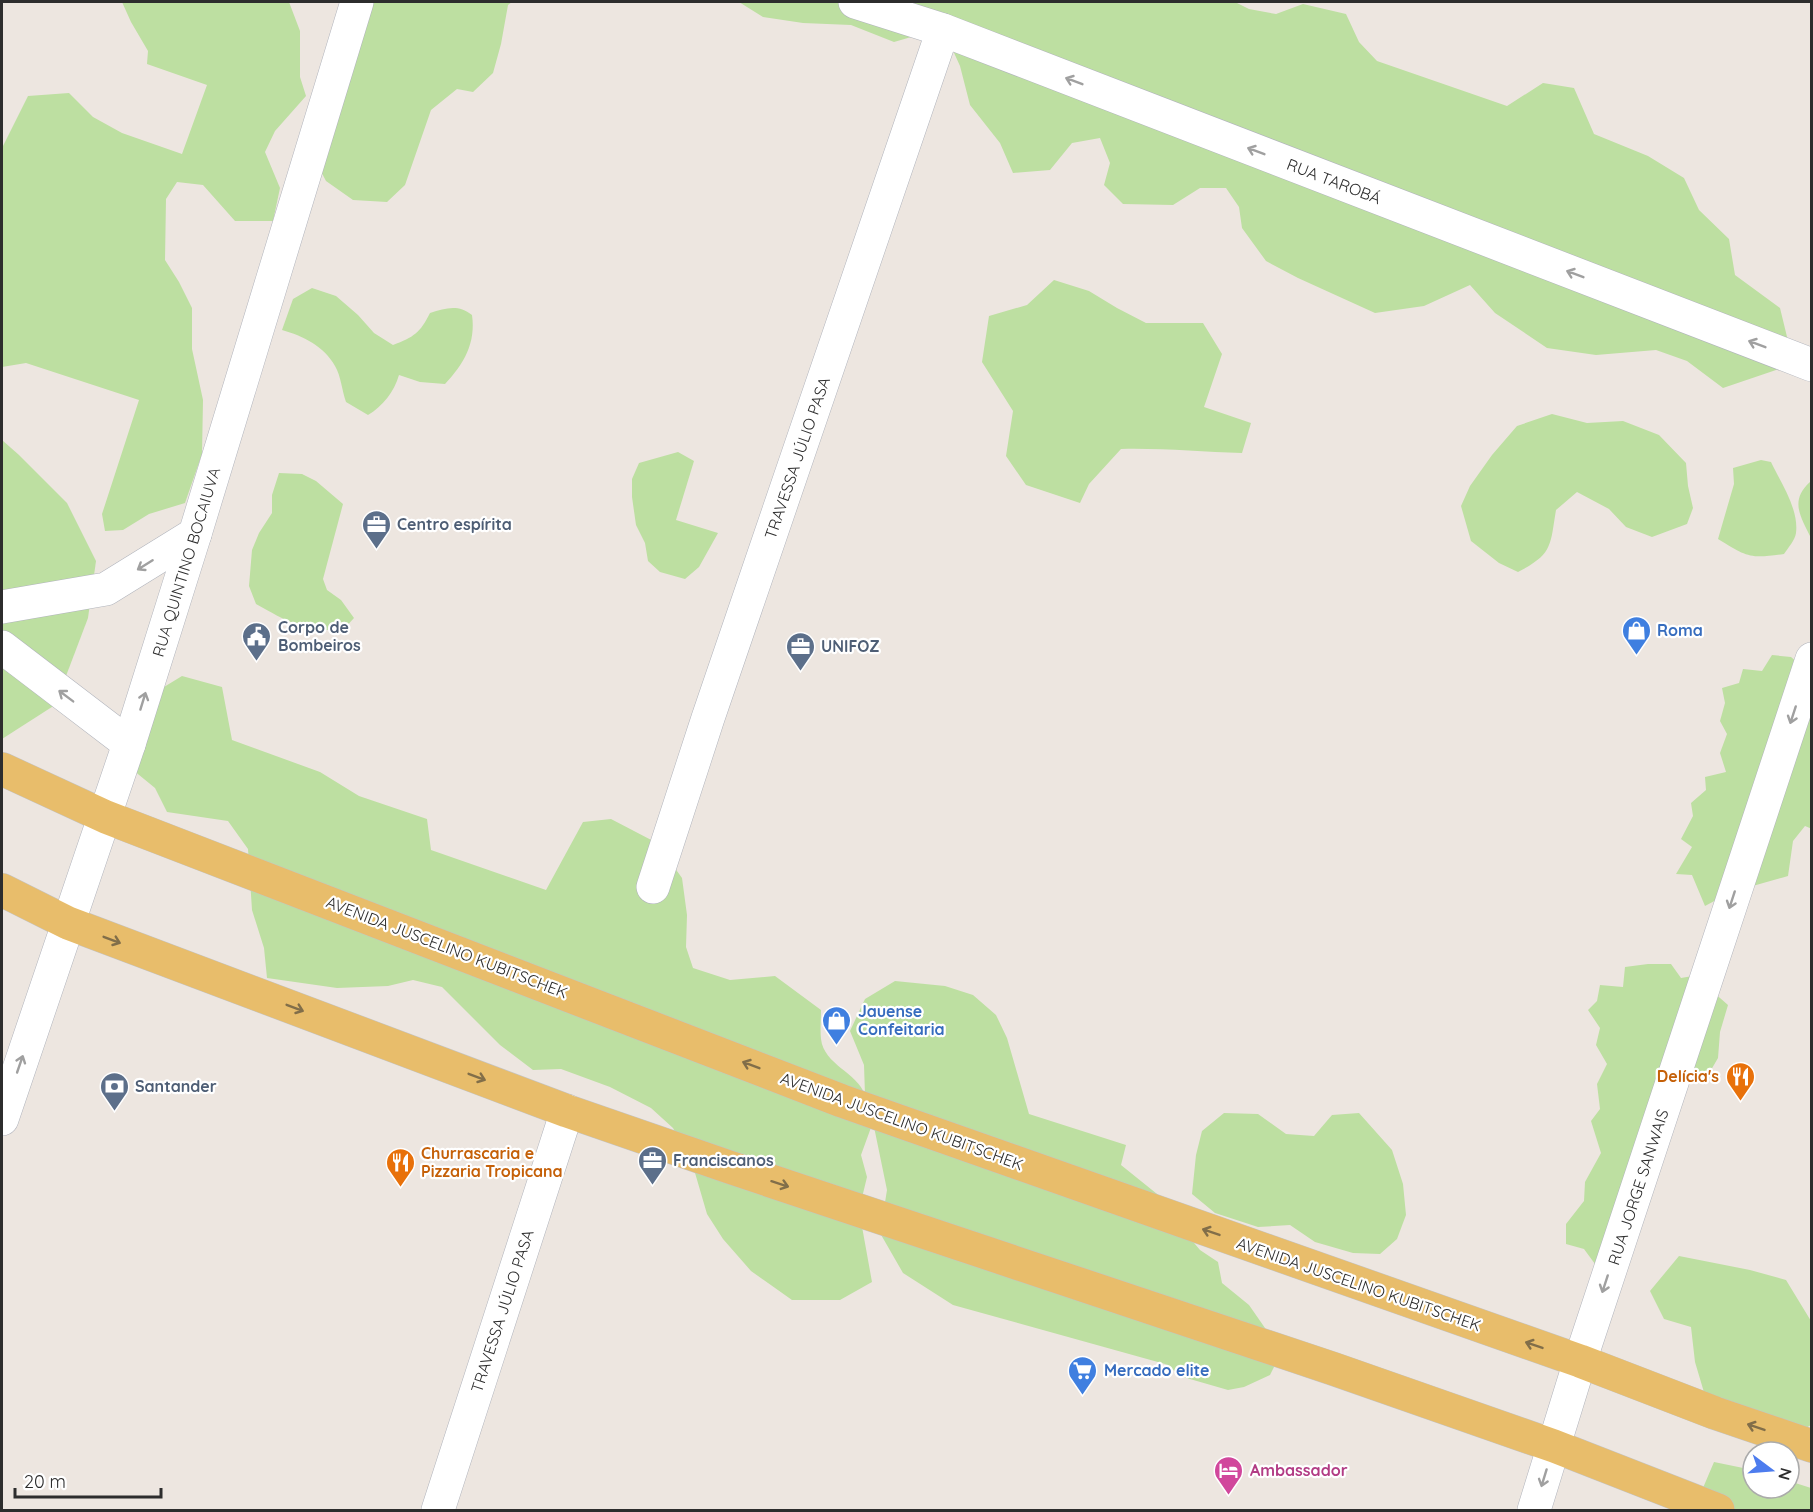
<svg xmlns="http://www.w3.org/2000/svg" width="1813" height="1512" viewBox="0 0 1813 1512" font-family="Quicksand,sans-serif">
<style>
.green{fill:#bddfa1}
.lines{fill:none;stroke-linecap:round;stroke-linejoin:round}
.minor-casing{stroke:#b1b4bc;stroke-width:34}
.major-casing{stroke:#c4c4c4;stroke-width:34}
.minor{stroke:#fff;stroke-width:33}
.major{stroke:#e8bd6b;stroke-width:33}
.oneway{stroke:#a0a0a0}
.oneway2{stroke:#816e49}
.labels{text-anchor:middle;stroke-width:4.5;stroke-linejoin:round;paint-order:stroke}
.street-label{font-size:16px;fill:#2d2d2d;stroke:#fff}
.service-label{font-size:16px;font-weight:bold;fill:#4e5e75;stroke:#fff;text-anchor:start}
.shop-label{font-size:16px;font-weight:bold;fill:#366cbe;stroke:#fff;text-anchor:start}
.food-label{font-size:16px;font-weight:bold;fill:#c56008;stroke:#fff;text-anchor:end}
.hotel-label{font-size:16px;font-weight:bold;fill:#b23c85;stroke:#fff;text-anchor:start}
</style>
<rect width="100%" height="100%" fill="#ede6e0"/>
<g class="green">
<path d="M122 2H289L300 31V77L306 96 275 131 265 152 280 188 273 221H235L203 185 177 182 166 199 165 260 179 282 192 308V349L203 400 202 454 185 503 149 514 123 530 105 531 102 514 139 400 26 363 2 367V148L28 96 69 93 93 117 122 133 182 154 207 85 147 64 148 51 131 22Z"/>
<path d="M361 2H512L508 5 501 44 493 73 473 92 457 89 431 110 405 185 387 202 353 200 326 181 315 160Z"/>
<path d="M739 2H1235L1249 9 1276 14 1303 4 1346 14 1359 42 1377 61 1507 106 1543 83 1574 88 1594 134 1648 156 1684 178 1699 210 1729 239 1735 275 1780 308 1789 345 1776 370 1723 388 1687 361 1656 350 1596 355 1547 348 1495 313 1470 285 1424 306 1375 313 1298 278 1266 261 1242 228 1239 207 1226 188H1200L1173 205 1123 204 1104 185 1110 163 1100 138 1072 143 1050 170 1013 173 1000 143 970 105 960 66 950 44 925 33 894 42 851 25 803 23 763 17Z"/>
<path d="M1054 280 1089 291 1117 308 1146 323H1203L1222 354 1204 407 1251 423 1242 453C1202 452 1162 448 1121 449L1089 484 1080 503 1026 485 1006 456 1013 411 982 362 989 316 1027 305Z"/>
<path d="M312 288 336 296 358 315 374 333 393 345C414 337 420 333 430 313 446 308 458 304 472 315 476 343 464 364 445 384L420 382 399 375C394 392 383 406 368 415L346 402C342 391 341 376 335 366 324 346 303 336 282 330L293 299Z"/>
<path d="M1552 414 1587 423 1623 421 1659 435 1686 463 1688 486 1693 508 1687 524 1652 537 1626 527 1609 509 1577 492 1556 510C1550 546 1553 554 1518 572L1499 563 1471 541 1461 506 1470 486 1492 455 1517 426Z"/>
<path d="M2 440 19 455 67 503 96 561 88 618 55 705 2 739Z"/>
<path d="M678 452 694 461 676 520 718 533 699 567 685 579 660 572 648 561 645 543 636 525 632 497V479L639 463Z"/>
<path d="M1761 460 1771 462C1781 483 1799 509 1796 533 1795 540 1788 548 1784 554 1750 559 1747 557 1718 539L1734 484 1733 468Z"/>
<path d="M279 473 302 474 316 481 343 504 323 579 327 590 341 600 354 618 343 630C303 631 290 623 256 604L249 586 252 550 259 533 272 513V495Z"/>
<path d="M1810 482 1812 483 1811 538C1801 517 1789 501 1810 482Z"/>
<path d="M1772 655 1791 657 1811 674 1812 829 1805 826 1793 841 1788 876C1759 884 1731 891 1705 906L1692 875 1676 874 1692 847 1681 839 1693 816 1691 803 1706 790 1705 777 1726 772 1720 753 1727 734 1720 721 1725 703 1722 688 1739 683 1743 669 1762 671Z"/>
<path d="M182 676 222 687 232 740 320 772 359 796 427 819 431 850 546 890 583 822 611 819 657 843 682 878 687 915 686 947 693 968 730 980 775 976 821 1010C821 1019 820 1030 821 1039 824 1065 857 1072 865 1095L864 1065 850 1031 865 999 895 981 945 986 973 995 996 1015 1007 1038 1029 1114 1126 1145 1121 1165 1167 1202 1184 1231 1200 1250 1218 1262 1222 1283 1249 1305 1265 1328 1278 1359 1270 1375 1244 1387 1228 1390 1183 1377 1165 1364 953 1305 903 1273 880 1233 887 1190 873 1122 861 1155 867 1177 859 1210 872 1282 840 1300H792L751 1271 723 1239 707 1214 693 1166 673 1128 651 1108 610 1087 561 1069 533 1070 500 1045 442 987 413 980 388 986 337 988 267 978 264 948 252 910 248 849 228 821 167 812 155 788 133 770 146 698Z"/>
<path d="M1648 964H1671L1681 978 1704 974 1712 991 1728 1005 1720 1032 1718 1058 1704 1082 1692 1073 1595 1264 1584 1249 1566 1244V1224L1584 1201 1585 1182 1601 1153 1591 1121 1600 1109 1597 1084 1607 1064 1596 1045 1600 1028 1588 1010 1597 1001 1600 985 1623 987 1625 967Z"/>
<path d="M1224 1113 1258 1114 1286 1134 1314 1136 1332 1115 1359 1113 1392 1150 1403 1184 1406 1215 1397 1239 1380 1254 1353 1253 1315 1242 1290 1225 1258 1227 1215 1213 1192 1194 1196 1155 1202 1131Z"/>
<path d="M1679 1256 1750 1270 1786 1280 1811 1321V1425L1799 1432 1706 1399 1695 1362 1691 1327 1664 1319 1650 1291Z"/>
<path d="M1714 1462 1753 1470V1488H1789V1481L1811 1488V1510H1704L1697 1502Z"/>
</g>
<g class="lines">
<defs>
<g id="minor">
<path d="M855 2 943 30 1812 365"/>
<path d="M2 607 106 589 195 534"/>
<path d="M2 647 129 744"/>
<path d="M653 887 708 718 943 30"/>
<path d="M2 1119 129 744 195 534 357 2"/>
<path d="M438 1510 567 1111"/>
<path d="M1534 1510 1580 1361 1812 659"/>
</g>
<g id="major">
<path d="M2 769 106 817 842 1101 1580 1361 1715 1413 1812 1446"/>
<path d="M2 890 68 923 567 1111 729 1167 1334 1369 1554 1446 1718 1510"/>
</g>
</defs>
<use href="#minor" class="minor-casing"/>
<use href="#major" class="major-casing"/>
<use href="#minor" class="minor"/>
<use href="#major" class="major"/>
</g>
<defs><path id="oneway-shaft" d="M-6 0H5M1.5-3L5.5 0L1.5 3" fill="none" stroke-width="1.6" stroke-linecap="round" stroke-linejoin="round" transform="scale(1.5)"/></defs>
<g class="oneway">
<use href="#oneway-shaft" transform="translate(1074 81) rotate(-159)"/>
<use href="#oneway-shaft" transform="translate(1256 151) rotate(-159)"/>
<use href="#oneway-shaft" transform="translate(1575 274) rotate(-159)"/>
<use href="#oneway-shaft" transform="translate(1757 344) rotate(-159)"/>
<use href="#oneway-shaft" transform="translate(145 565) rotate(148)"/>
<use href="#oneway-shaft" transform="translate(66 696) rotate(-143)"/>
<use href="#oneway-shaft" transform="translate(143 701) rotate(-73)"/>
<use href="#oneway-shaft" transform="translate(1793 715) rotate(108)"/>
<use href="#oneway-shaft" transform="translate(1732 900) rotate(108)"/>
<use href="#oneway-shaft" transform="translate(20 1064) rotate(-71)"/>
<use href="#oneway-shaft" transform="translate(1605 1284) rotate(108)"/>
<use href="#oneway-shaft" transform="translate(1544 1478) rotate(107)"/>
</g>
<g class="oneway2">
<use href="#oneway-shaft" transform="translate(112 940) rotate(21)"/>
<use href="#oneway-shaft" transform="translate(295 1008) rotate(21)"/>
<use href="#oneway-shaft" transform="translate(751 1065) rotate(-159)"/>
<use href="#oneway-shaft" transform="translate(477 1077) rotate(21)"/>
<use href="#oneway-shaft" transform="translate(780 1184) rotate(18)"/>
<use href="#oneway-shaft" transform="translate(1211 1232) rotate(-161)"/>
<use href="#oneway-shaft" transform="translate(1534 1345) rotate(-161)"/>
<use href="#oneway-shaft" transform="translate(1756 1427) rotate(-161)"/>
</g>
<defs>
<symbol id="office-pin" viewBox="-11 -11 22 30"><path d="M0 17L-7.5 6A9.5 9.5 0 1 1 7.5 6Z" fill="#5c6f8a" stroke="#fff"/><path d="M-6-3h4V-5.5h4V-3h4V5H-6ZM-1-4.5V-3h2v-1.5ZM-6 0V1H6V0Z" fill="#fff"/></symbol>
<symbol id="shop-pin" viewBox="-11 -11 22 30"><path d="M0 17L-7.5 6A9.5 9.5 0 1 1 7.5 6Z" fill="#3f7fe0" stroke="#fff"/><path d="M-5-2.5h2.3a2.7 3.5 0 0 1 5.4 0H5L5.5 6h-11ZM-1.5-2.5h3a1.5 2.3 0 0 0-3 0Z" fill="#fff"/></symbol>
<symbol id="civic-pin" viewBox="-11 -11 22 30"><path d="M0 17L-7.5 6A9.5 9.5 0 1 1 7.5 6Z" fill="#5c6f8a" stroke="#fff"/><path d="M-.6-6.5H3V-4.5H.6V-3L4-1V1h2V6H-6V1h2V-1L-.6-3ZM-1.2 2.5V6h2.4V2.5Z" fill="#fff"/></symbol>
<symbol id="restaurant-pin" viewBox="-11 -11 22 30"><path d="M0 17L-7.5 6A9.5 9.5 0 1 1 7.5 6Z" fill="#e8710a" stroke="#fff"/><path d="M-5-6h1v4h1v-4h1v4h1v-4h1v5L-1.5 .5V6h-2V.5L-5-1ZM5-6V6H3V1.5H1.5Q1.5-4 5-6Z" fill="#fff"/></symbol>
<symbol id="bank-pin" viewBox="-11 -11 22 30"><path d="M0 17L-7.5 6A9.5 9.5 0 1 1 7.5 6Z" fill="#5c6f8a" stroke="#fff"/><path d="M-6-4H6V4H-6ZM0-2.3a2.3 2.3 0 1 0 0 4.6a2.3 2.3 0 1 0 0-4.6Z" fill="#fff"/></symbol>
<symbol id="supermarket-pin" viewBox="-11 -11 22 30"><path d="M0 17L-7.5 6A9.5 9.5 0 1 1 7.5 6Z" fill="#3f7fe0" stroke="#fff"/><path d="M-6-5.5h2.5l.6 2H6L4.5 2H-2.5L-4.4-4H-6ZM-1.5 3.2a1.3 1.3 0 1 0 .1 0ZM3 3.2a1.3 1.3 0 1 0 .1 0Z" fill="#fff"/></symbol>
<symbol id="hotel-pin" viewBox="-11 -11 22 30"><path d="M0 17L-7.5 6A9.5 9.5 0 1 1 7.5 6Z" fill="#d1479c" stroke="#fff"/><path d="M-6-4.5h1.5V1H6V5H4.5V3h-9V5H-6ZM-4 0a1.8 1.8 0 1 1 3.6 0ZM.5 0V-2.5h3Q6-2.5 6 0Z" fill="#fff"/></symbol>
</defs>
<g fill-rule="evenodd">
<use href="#office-pin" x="360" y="508" width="33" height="45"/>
<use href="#shop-pin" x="1620" y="614" width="33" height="45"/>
<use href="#civic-pin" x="240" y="620" width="33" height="45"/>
<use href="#office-pin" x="784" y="630" width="33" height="45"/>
<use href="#shop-pin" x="820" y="1004" width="33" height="45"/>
<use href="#restaurant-pin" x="1724" y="1060" width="33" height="45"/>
<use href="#bank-pin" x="98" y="1070" width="33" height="45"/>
<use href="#office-pin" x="636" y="1144" width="33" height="45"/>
<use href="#restaurant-pin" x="384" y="1146" width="33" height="45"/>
<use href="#supermarket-pin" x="1066" y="1354" width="33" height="45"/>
<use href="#hotel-pin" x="1212" y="1454" width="33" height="45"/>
</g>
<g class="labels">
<g class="street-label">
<text transform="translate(1334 181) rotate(21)" y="6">RUA TAROBÁ</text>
<text transform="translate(797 458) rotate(-71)" y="6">TRAVESSA JÚLIO PASA</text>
<text transform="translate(186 562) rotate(-73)" y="6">RUA QUINTINO BOCAIUVA</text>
<text transform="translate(447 947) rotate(21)" y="6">AVENIDA JUSCELINO KUBITSCHEK</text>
<text transform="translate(902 1121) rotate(20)" y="6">AVENIDA JUSCELINO KUBITSCHEK</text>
<text transform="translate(1638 1187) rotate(-72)" y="6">RUA JORGE SANWAIS</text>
<text transform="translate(1359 1284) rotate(19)" y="6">AVENIDA JUSCELINO KUBITSCHEK</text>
<text transform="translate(502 1311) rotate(-72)" y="6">TRAVESSA JÚLIO PASA</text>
</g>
<g class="service-label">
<text x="397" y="530">Centro espírita</text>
<text x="278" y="633">Corpo de<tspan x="278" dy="18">Bombeiros</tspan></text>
<text x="821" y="652">UNIFOZ</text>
<text x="135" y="1092">Santander</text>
<text x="673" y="1166">Franciscanos</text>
</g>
<g class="shop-label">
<text x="1657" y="636">Roma</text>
<text x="858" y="1017">Jauense<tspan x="858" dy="18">Confeitaria</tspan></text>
<text x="1104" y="1376">Mercado elite</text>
</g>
<g class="food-label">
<text x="1719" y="1082">Delícia's</text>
<text x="421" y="1159" text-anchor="start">Churrascaria e<tspan x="421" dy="18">Pizzaria Tropicana</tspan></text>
</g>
<g class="hotel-label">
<text x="1250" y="1476">Ambassador</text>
</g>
</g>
<rect width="1813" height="1512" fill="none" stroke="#2d2d2d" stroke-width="6"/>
<g transform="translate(1771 1470) rotate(106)"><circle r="28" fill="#ffffff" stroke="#ababab" stroke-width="1.5"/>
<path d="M0-4.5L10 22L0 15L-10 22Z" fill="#4d7cee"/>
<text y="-9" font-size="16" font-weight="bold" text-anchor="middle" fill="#2d2d2d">N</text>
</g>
<path d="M15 1488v9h146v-9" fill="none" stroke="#2d2d2d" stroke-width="3"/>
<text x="24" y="1488" font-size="18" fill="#2d2d2d" stroke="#ffffff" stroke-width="4.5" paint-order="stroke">20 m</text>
</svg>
